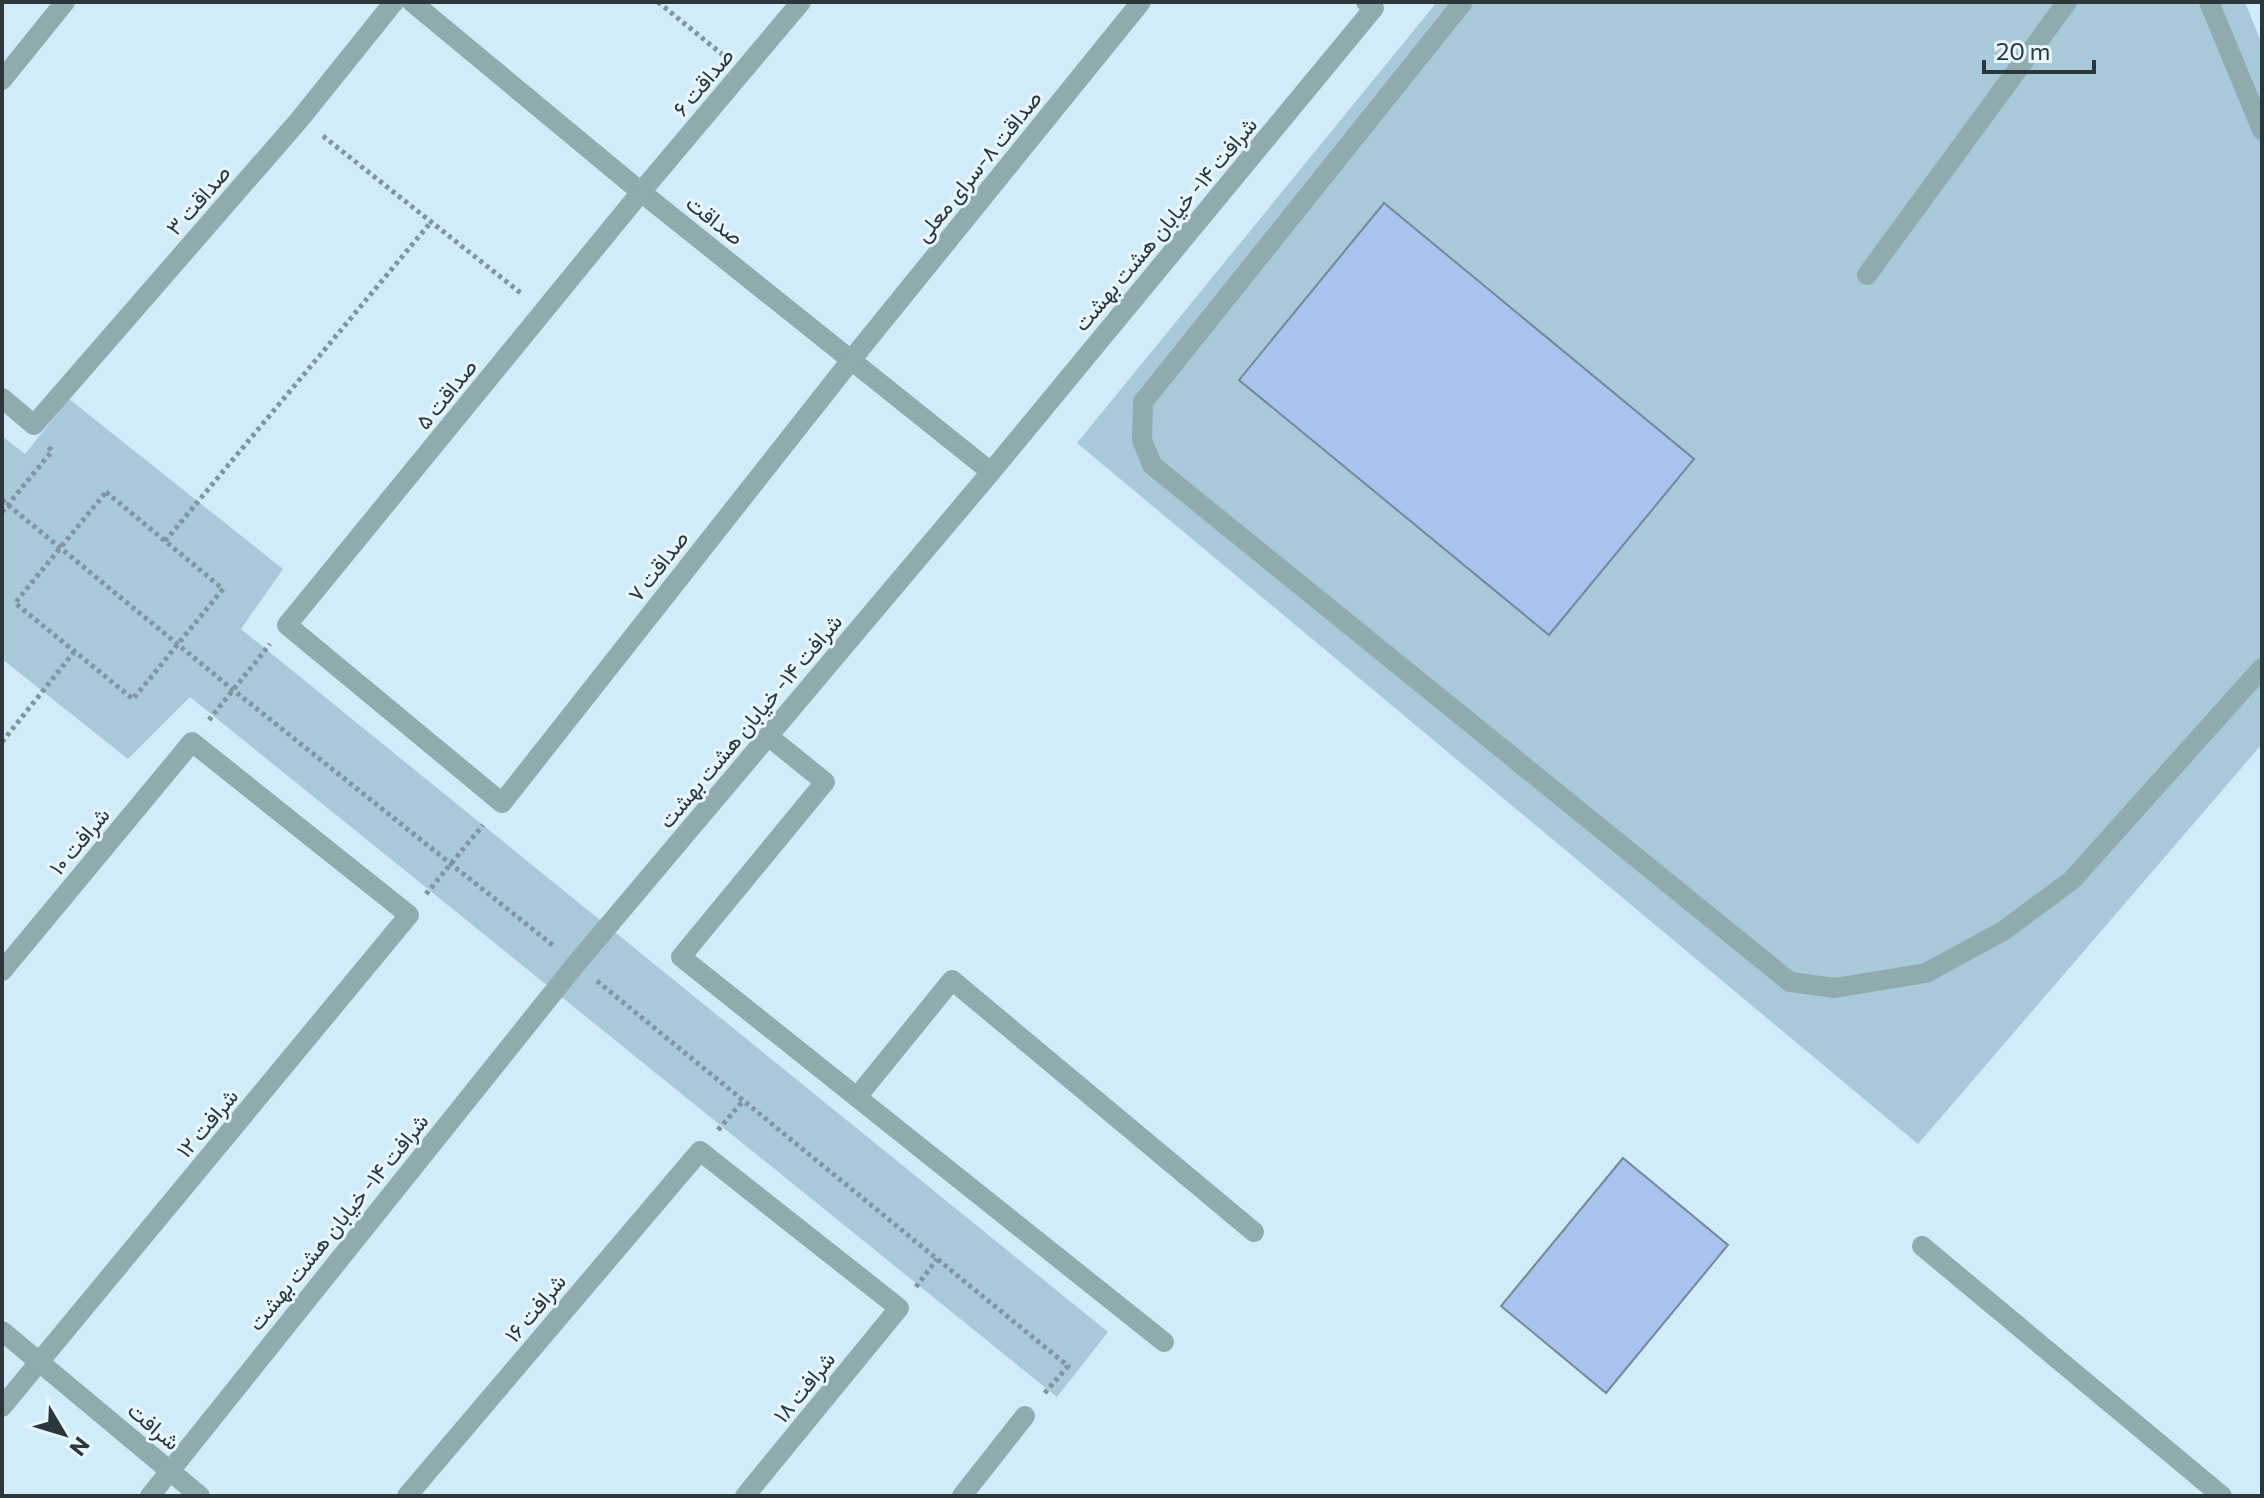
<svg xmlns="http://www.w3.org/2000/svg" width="2264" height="1498" viewBox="0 0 2264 1498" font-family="Commissioner,Vazirmatn,sans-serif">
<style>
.green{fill:#a7c9d9}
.building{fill:#a6c4ee;stroke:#788699;stroke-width:2}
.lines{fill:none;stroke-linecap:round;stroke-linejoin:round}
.path{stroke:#82959e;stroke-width:5;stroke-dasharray:4 4;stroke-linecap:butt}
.lane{stroke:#90abad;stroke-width:20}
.street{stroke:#90abad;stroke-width:20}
.labels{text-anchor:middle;stroke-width:6;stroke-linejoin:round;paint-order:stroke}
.street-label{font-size:22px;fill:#2c373c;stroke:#e7f7ff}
</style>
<rect width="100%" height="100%" fill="#d1ecf9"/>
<g class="green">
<path d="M1437 2H2245L2262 44V744L1918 1144 1077 443Z"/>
<path d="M69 399 283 569 241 629 1108 1332 1057 1397 190 697 128 759 2 659V436L25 454Z"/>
</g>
<g class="building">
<path d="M1384 203 1694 459 1549 635 1239 380Z"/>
<path d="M1623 1158 1728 1245 1606 1393 1501 1306Z"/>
</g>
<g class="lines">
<g class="path">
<path d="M658 2 723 55"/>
<path d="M323 136 522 294"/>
<path d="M106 492 223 589 133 699 15 603Z"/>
<path d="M2 500 232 689 555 947"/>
<path d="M2 512 52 451 48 446"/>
<path d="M165 541 431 222"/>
<path d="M209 720 270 644"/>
<path d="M2 742 74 652"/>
<path d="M426 894 483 825"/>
<path d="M597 981 1068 1366 1043 1395"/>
<path d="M718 1130 743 1101"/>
<path d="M916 1287 937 1259"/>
</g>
<g class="lane">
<path d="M1463 2 1143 402 1142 440 1152 465 1790 982 1835 988 1926 973 2003 931 2072 880 2262 668"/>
<path d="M2209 2 2262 130"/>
<path d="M1867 275 2067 2"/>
<path d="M768 736 825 782 681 957 1164 1342"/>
<path d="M857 1097 952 980 1254 1232"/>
<path d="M1922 1246 2222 1496"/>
</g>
<g class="street">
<path d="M412 2 641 192 991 472"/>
<path d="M801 2 641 192 287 625 502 803 852 359 1141 2"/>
<path d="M2 80 65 2"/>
<path d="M2 398 34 425 300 119 394 2"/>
<path d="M2 971 192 742 409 915 2 1407"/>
<path d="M2 1331 200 1496"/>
<path d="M150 1496 576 964 991 472 1374 8 1366 2"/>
<path d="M407 1496 700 1151 899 1308 745 1496"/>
<path d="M962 1496 1025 1416"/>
</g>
</g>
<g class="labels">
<g class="street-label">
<text transform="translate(703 82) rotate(-50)" y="8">صداقت ۶</text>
<text transform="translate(978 166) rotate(-51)" y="8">صداقت ۸-سرای معلی</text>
<text transform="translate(198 200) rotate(-49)" y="8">صداقت ۳</text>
<text transform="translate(715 220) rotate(38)" y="8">صداقت</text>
<text transform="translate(1165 224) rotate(-50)" y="8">شرافت ۱۴- خیابان هشت بهشت</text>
<text transform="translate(446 394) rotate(-51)" y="8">صداقت ۵</text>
<text transform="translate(658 566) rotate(-52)" y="8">صداقت ۷</text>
<text transform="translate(750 721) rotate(-50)" y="8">شرافت ۱۴- خیابان هشت بهشت</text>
<text transform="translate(79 841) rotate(-50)" y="8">شرافت ۱۰</text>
<text transform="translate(207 1123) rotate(-50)" y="8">شرافت ۱۲</text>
<text transform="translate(338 1222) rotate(-51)" y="8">شرافت ۱۴- خیابان هشت بهشت</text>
<text transform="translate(535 1308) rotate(-50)" y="8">شرافت ۱۶</text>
<text transform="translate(804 1387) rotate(-51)" y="8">شرافت ۱۸</text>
<text transform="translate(154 1426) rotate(40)" y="8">شرافت</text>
</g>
</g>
<rect width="2264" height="1498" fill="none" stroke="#2c373c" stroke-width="8"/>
<g transform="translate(64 1434) rotate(128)" stroke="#e7f7ff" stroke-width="6" paint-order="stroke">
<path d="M0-6L14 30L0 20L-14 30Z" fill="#2c373c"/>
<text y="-12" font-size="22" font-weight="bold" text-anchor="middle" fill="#2c373c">N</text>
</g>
<path d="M1984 60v12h110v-12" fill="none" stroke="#2c373c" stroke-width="4"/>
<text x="1996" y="60" font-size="24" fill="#2c373c" stroke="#e7f7ff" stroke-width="6" paint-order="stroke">20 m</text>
</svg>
